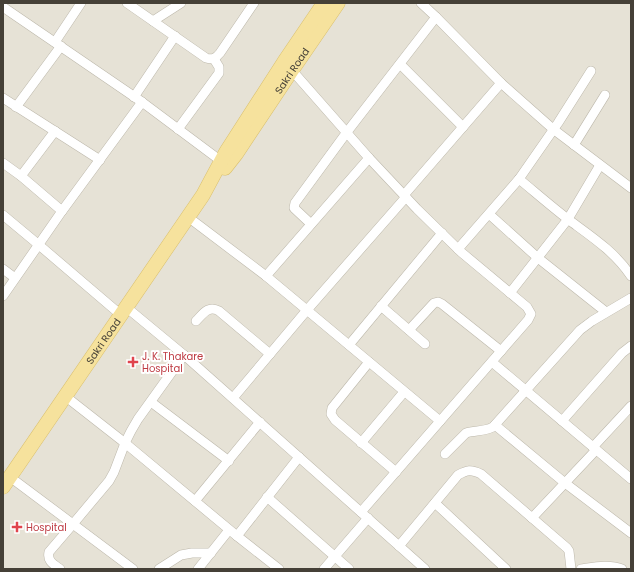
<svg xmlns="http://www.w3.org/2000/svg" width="634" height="572" viewBox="0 0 634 572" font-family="Poppins,sans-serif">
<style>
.residential{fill:#e6e2d6}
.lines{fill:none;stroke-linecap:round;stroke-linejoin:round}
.minor-casing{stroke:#bdb8ab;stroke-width:10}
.primary-casing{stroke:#dac06e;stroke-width:15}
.minor{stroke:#fff;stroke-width:9}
.primary{stroke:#f6e29d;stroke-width:14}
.health-dot{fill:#e0444e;stroke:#fff;stroke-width:1.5}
.labels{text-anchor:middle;stroke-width:4;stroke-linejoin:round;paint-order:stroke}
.street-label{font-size:10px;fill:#454037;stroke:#fff}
.health-label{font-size:10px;fill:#be3a42;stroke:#fff;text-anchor:start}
</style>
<rect width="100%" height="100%" fill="#f2f0e8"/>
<rect class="residential" x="3" y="3" width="628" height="566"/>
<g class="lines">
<defs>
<g id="minor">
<path d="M127 3 206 58C213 60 216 58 220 53L254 3"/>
<path d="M421 3 436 17 501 83 553 129 631 188"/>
<path d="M3 7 142 102 221 161"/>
<path d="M153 21 181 3"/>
<path d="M55 42 81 3"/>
<path d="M400 64 463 127"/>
<path d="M289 67 369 158 417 209 461 252 527 307 531 314 528 320 361 512"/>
<path d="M134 97 175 36"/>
<path d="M3 98 100 160"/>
<path d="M16 107 61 46"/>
<path d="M178 129 219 73V67L214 59"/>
<path d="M574 145 605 95"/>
<path d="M3 163 21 176 62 211"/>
<path d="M21 176 55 131"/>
<path d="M519 179C536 193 552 207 569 220 592 237 615 252 631 276"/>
<path d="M404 195 501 83"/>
<path d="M489 214 538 258 606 312"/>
<path d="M3 215 39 245 121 315"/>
<path d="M188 217 266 276 440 421"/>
<path d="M311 224 294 208 295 203 347 132 436 17"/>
<path d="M458 249 519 179 558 123 591 71"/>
<path d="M3 269 15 278"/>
<path d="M266 276 369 158"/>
<path d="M510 293 568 219 600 165"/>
<path d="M3 296 62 211 142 102"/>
<path d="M381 306 425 344"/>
<path d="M126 307 184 355 425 569"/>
<path d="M196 321C203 314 208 305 219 311L270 354"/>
<path d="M409 330 434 303 438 302 442 304 501 351"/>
<path d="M349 345 442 233"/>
<path d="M369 362 332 408 331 414 335 420 396 472"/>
<path d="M492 362 631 479"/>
<path d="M65 396 125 443 237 536 279 569"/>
<path d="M233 398 307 310 406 197"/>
<path d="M151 402 229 461"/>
<path d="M562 421 622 353 631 346"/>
<path d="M495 425 565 483 631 533"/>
<path d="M361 443 404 392"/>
<path d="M593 447 631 406"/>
<path d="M445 454 466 433C475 430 484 432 493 427L580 330 592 321 631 298"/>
<path d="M10 477 133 569"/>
<path d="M267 497 349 569"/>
<path d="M195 501 260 422"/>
<path d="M435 503 506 569"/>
<path d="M532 518 596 450"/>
<path d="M237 536 299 457"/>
<path d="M399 546 458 475C467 470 471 469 481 474L567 548 569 551 571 569"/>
<path d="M60 569C53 564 47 561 49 552L73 524 109 481 114 472 125 443 131 431 138 419 184 355"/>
<path d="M159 569 181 555 192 553H211"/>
<path d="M198 569 229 530"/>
<path d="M324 569 368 518"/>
<path d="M581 569C595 567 609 564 622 569"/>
</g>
<g id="primary">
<path id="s1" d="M225 168 236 154 292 70 338 3"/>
<path id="s2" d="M3 487 203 195 226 152 284 62 324 3"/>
</g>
</defs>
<use href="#minor" class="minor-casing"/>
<use href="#primary" class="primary-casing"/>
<use href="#minor" class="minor"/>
<use href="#primary" class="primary"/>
</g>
<g class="health-dot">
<path d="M131 356h4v4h4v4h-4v4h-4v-4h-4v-4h4z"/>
<path d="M15 521h4v4h4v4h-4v4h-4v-4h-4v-4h4z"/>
</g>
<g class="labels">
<g class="street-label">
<text dy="4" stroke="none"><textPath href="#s1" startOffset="118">Sakri Road</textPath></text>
<text dy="4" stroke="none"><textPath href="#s2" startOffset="177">Sakri Road</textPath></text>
</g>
<g class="health-label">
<text x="142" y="360">J. K. Thakare<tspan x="142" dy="12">Hospital</tspan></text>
<text x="26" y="531">Hospital</text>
</g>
</g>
<rect width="634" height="572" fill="none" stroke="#454037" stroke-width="8"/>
</svg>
